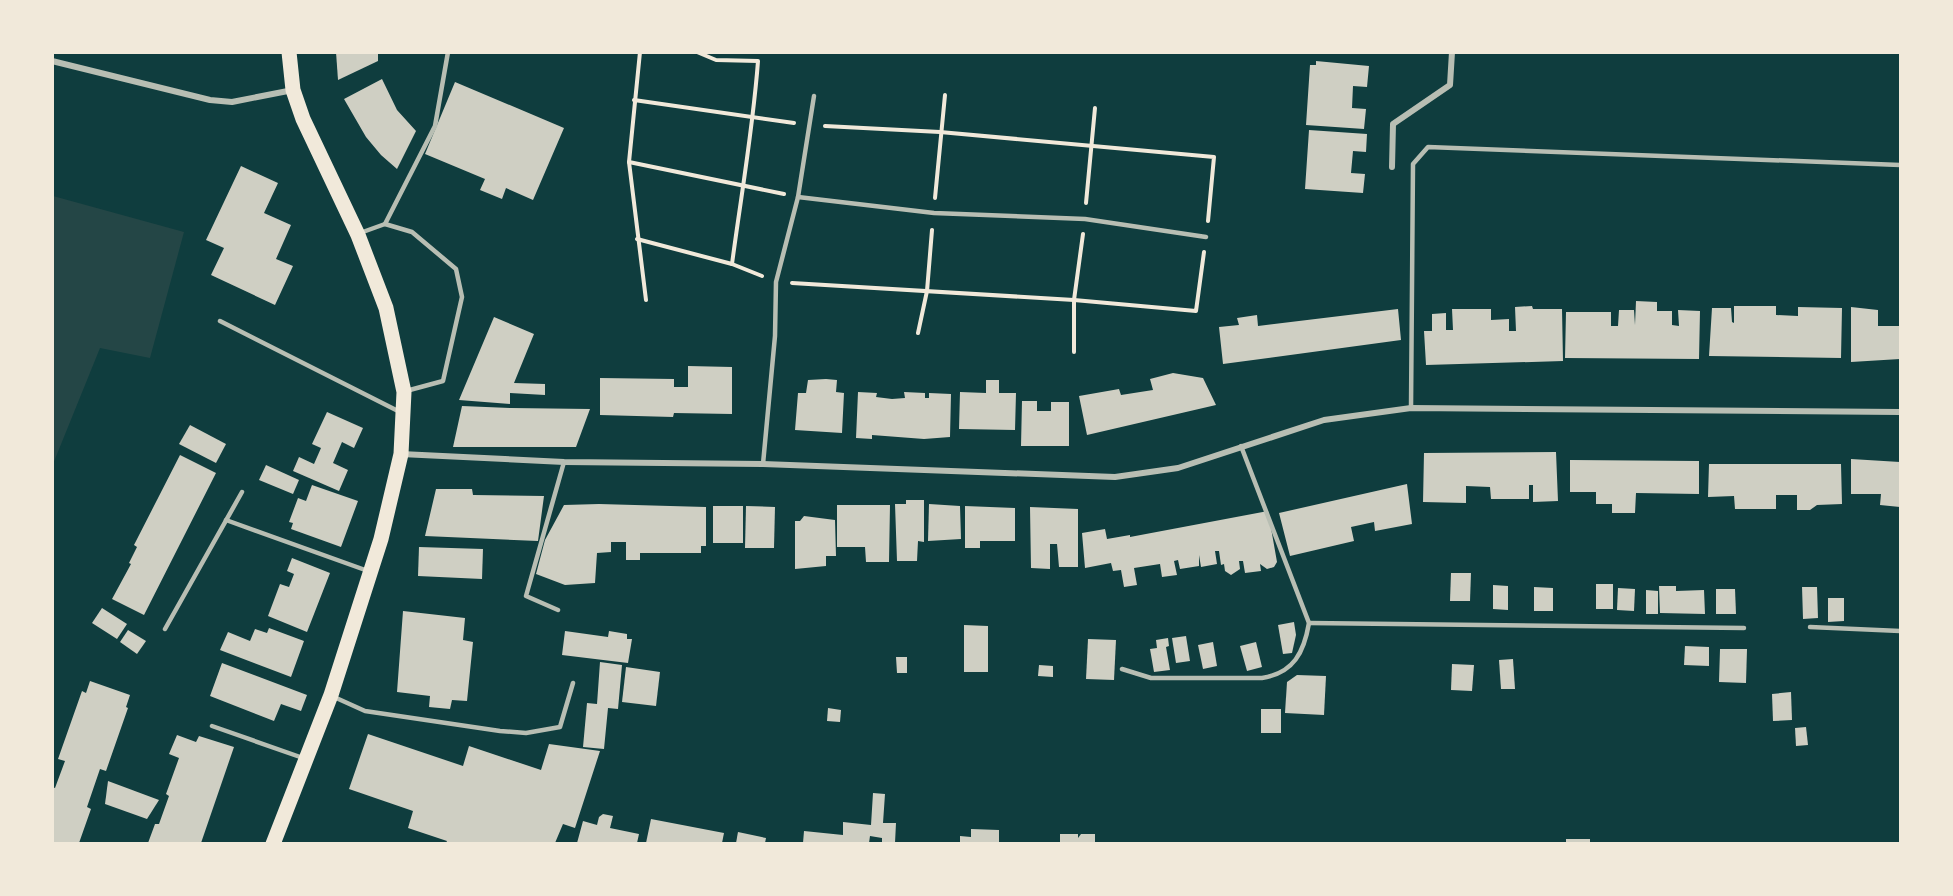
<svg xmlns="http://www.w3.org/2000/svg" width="1953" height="896" viewBox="0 0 1953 896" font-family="'IBM Plex Sans',sans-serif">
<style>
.green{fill:#244646}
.building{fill:#cfcfc3}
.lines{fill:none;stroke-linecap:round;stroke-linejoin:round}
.path{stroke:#f1e9da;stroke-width:4}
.service{stroke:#b8beb3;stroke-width:4.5}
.minor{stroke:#b8beb3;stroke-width:6}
.primary{stroke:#f1e9da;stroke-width:15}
</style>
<rect width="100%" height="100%" fill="#0f3d3e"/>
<path class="green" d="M53 196 184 232 150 358 100 348 53 464Z"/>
<g class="building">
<path d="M336 52H378V61L338 80Z"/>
<path d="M1316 61 1369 66 1367 87 1353 86 1352 108 1366 109 1364 129 1306 125 1310 65H1316Z"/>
<path d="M382 79 397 110 416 131 397 169 381 155 366 137 344 99Z"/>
<path d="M455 82 564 128 533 200 506 188 502 199 480 190 485 179 425 154Z"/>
<path d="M1309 130 1367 134 1366 152 1353 151 1351 173 1365 174 1363 193 1305 189Z"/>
<path d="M241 166 278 183 264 213 291 225 276 259 293 266 275 305 211 275 224 248 206 240Z"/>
<path d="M1636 301 1657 302V311H1672V325L1679 326 1678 310 1700 311 1699 359 1565 358 1566 312H1611V326H1618L1619 310H1634L1635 325Z"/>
<path d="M1532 306 1533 309H1562L1563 361 1426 365 1424 331H1432V314L1446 313V330H1453L1452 309H1491V320L1509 319V331H1516L1515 307Z"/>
<path d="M1734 306H1776V315L1798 316V307L1842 308 1841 358 1709 356 1712 308H1731L1732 322 1734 323Z"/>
<path d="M1851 307 1878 310V326H1900V359L1851 362Z"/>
<path d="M1398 309 1401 340 1223 364 1219 327 1239 325 1237 318 1257 315 1258 326Z"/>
<path d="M494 317 534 334 514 383 545 384V395L510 393V404L459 400Z"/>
<path d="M688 366 732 367V414L674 413 673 417 600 415V378L674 379V387H688Z"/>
<path d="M1173 373 1203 378 1216 405 1087 435 1079 396 1119 389 1121 395 1153 390 1150 379Z"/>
<path d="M826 379 837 380 836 392 844 393 842 433 795 430 798 393H806L808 380Z"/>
<path d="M986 380H999V393H1016L1015 430 959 429 960 392 986 393Z"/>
<path d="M858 392 877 393 876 397 892 399 905 398 904 392 925 393V398H929V393L951 394 950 437 924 439 872 435V439L856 438Z"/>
<path d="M1022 401H1037V411H1051V402H1069V446H1021Z"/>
<path d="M462 406 511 408 590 409 576 447H453Z"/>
<path d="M327 412 363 428 354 448 342 442 333 463 348 470 339 491 293 471 299 457 314 464 321 448 312 444Z"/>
<path d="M190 425 226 444 216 463 179 444Z"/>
<path d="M1556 452 1558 501 1533 502V485H1529V499H1491L1490 487 1466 486V503L1423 502 1424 453Z"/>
<path d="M180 455 216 473 144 615 112 599 131 564 129 563 137 547 134 545Z"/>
<path d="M1851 459 1900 462V507L1880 505 1881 494H1851Z"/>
<path d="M1570 460 1699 461V494L1636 493 1635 513H1612V504H1596V492H1570Z"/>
<path d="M1709 464H1841L1842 504 1817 505 1810 510H1797V495H1776V509H1735L1734 496 1708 497Z"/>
<path d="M266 465 299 480 293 494 259 480Z"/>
<path d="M1407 484 1412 524 1375 531 1374 522 1351 527 1354 541 1290 556 1279 513Z"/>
<path d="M312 485 358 501 341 547 291 529 293 523 289 522 298 498 306 501Z"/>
<path d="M436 489H472L473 495 544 496 538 541 425 536Z"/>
<path d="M906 500H924V542L918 541 917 561H897L895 504H906Z"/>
<path d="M599 504 706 507V546H701V553H640V560H626V542H611V552L597 553 595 583 565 585 536 574 545 540 564 505Z"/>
<path d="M929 504 960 506 961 539 928 541Z"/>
<path d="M837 505H890L889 562H866L865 547H837Z"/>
<rect x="713" y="506" width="30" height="37"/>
<path d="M746 506 775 507 774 548H745Z"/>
<path d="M965 506 1015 508V541H980V548H965Z"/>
<path d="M1030 507 1078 509V567H1059L1057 544H1050V569L1031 568Z"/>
<path d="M1268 511 1277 562 1274 567 1267 569 1260 564 1261 571 1245 573 1243 561H1239L1240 569 1231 575 1225 571 1224 564 1221 565 1219 551H1215L1217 564 1201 567 1199 555V566L1180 569 1178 560 1174 561 1177 575 1162 577 1160 564 1134 568 1137 585 1124 587 1121 570 1113 571 1111 563 1085 568 1082 533 1105 529 1107 539 1130 535V537Z"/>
<path d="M804 516 835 520 836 556H826V566L795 569V521H800Z"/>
<path d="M419 547 483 549 482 579 418 576Z"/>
<path d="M292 558 330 573 307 632 268 616 280 584 289 587 294 574 287 571Z"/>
<path d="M1451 573H1471L1470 601H1450Z"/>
<rect x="1596" y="584" width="17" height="25"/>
<path d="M1493 585 1508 586V610L1493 609Z"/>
<path d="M1659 586H1676V591L1704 590 1705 614 1660 613Z"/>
<path d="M1534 587 1553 588V611H1534Z"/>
<path d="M1802 587H1817L1818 618 1803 619Z"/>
<path d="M1618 588 1635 589 1634 611 1617 610Z"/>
<path d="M1716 589H1735L1736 614H1716Z"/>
<path d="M1646 590 1658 591V614H1646Z"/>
<path d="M1828 598H1844V621L1828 622Z"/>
<path d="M102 608 127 624 117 639 92 623Z"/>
<path d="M403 611 465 618 463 640 473 642 467 701 452 700 450 709 429 707 430 696 397 692Z"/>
<path d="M1294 622 1296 635 1292 653 1283 654 1278 625Z"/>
<path d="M964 625 988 626V672H964Z"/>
<path d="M269 628 304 641 291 677 220 650 228 632 250 641 255 629 267 633Z"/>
<path d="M128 630 146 641 137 654 120 642Z"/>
<path d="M565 631 608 637 609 631 627 634V639H632L628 663 562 655Z"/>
<path d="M1186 636 1190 661 1176 663 1172 638Z"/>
<path d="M1168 638 1169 646 1166 647 1170 670 1154 672 1150 649 1157 648 1156 640Z"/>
<path d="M1088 639 1116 640 1114 680 1086 679Z"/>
<path d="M1213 642 1217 666 1203 669 1198 645Z"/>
<path d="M1256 642 1262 667 1247 671 1240 646Z"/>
<path d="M1685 646 1709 647V666L1684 665Z"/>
<path d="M1720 649H1747L1746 683 1719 682Z"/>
<path d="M896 657H907V673H897Z"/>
<path d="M1513 659 1515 689H1501L1499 660Z"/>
<path d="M600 662 622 665 618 709 608 708 604 749 583 747 587 703 597 704Z"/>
<path d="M222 663 307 695 301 711 281 704 274 721 210 696Z"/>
<path d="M1452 664 1474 665 1472 691 1451 690Z"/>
<path d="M1039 665 1053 666V677L1038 676Z"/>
<path d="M626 667 660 672 656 706 622 702Z"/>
<path d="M1297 675 1326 676 1324 715 1285 713 1287 682Z"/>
<path d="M90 681 130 695 126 707 128 708 106 771 100 769 87 807 91 809 79 843H52V787L55 788 65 761 58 759 82 691 86 693Z"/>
<path d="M1791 692 1792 720 1773 721 1772 694Z"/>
<path d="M828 708 841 710 840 722 827 721Z"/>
<rect x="1261" y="709" width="20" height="24"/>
<path d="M1806 727 1808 745 1796 746 1795 728Z"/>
<path d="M368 734 463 766 469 746 541 770 549 744 600 751 575 828 563 824 555 843H446L447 841 408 828 413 811 349 789Z"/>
<path d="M177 735 196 742 199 736 234 747 201 843H148L155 824H159L169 796 166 794 179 758 169 754Z"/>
<path d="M108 781 159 800 147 819 105 804Z"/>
<path d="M873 793 885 794 883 823H896L895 843 882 842V838L870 836 869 843H803L804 831 843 835V822L871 825Z"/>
<path d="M603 814 613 816 610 828 639 834 637 843H577L583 821 597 825 599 817Z"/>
<path d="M651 819 724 833 722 843H646Z"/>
<path d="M971 829 999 830V843H960V836L971 837Z"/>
<path d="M738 832 766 838 765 843H736Z"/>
<path d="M1060 834H1078V838L1081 834H1095V843H1060Z"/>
<rect x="1566" y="839" width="24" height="4"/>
</g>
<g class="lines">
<g class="path">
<path d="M640 52 629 162 646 300"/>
<path d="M697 52 716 60 758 61C753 129 741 196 732 264"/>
<path d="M634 100 794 123"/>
<path d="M825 126 940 132 1214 157 1208 221"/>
<path d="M629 162 784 194"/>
<path d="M935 198 945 95"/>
<path d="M1086 203 1095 108"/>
<path d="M637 239 732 264 762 276"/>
<path d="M792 283 1074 300 1196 311 1204 252"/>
<path d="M918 333 927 291 932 230"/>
<path d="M1074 352V300L1083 234"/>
</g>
<g class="service">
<path d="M798 197 934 213 1085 219 1206 237"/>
<path d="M385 224 435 126 448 52"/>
<path d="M360 233 385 224 412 232 456 269 462 297 443 381 406 391"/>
<path d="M220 321 400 412"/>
<path d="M1411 408 1413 164 1428 147 1900 165"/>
<path d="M763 464 775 336 776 282 798 197 814 96"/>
<path d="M226 520 368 571"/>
<path d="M558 610 526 596 564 462"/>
<path d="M1309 623 1744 628"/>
<path d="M1810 627 1900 631"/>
<path d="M165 629 242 492"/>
<path d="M1122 669 1151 678H1262C1294 673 1304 652 1309 623L1241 446"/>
<path d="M334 697 365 711 500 731 526 733 560 727 573 683"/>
<path d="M212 726 303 758"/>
</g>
<g class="minor">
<path d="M52 61 210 100 232 102 293 90"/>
<path d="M1392 167 1393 124 1450 85 1452 52"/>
<path d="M401 454 564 462 763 464 1115 477 1178 468 1324 420 1411 408 1900 412"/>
</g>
<path class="primary" d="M273 844 331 695 381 539 401 454 404 392 386 308 358 235 303 119 293 90 289 52"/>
</g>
<rect width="1953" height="896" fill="none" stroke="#f1e9da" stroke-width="108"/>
</svg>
